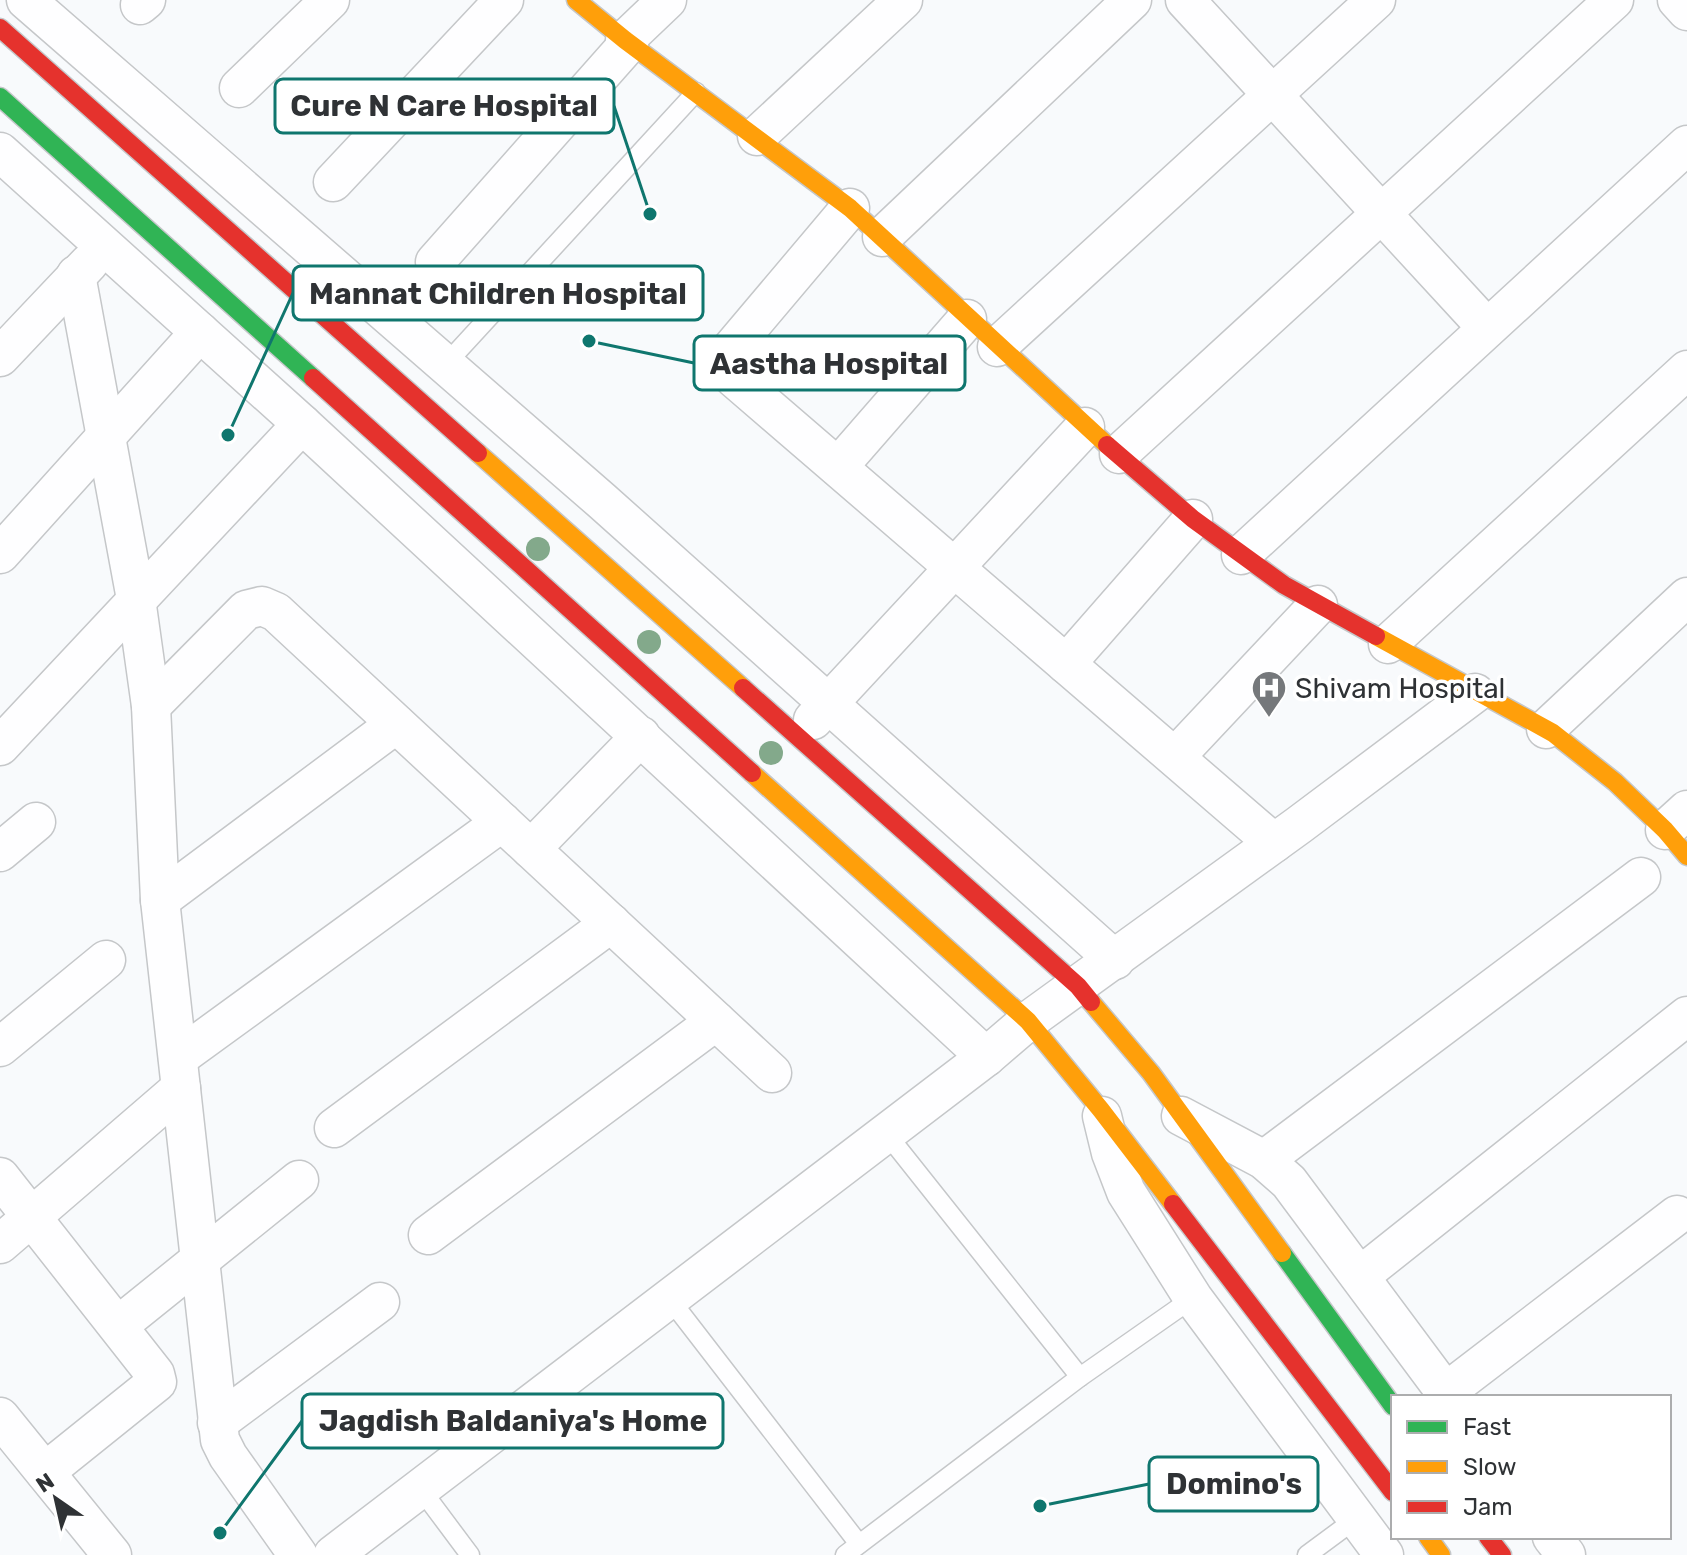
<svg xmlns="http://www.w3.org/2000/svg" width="1687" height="1555" viewBox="0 0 1687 1555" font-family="Rubik,sans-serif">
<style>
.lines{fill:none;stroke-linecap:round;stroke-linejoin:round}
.lane-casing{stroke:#c5c7c9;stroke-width:21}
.street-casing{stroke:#c5c7c9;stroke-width:41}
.fast-casing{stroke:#c5c7c9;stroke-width:21}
.slow-casing{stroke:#c5c7c9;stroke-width:21}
.jam-casing{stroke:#c5c7c9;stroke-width:21}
.lane{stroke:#fefeff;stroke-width:18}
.street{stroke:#fefeff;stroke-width:38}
.fast{stroke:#30b455;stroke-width:18}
.slow{stroke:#ff9f0a;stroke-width:18}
.jam{stroke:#e5322d;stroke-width:18}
.tree{fill:#83a98b}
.labels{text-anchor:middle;stroke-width:7;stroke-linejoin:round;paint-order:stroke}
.poi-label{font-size:28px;fill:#2f3235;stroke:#fff;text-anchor:start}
.leader{fill:none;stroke:#0f766e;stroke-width:3}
.callout-dot{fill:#0f766e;stroke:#fff;stroke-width:3}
.callout{fill:#fff;stroke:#0f766e;stroke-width:3}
.callout-label{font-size:30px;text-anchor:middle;font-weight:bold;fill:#2f3235}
</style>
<rect width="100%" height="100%" fill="#f8fafc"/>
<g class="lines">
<defs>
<g id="lane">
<path d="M445 365 696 92"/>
<path d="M886 1133 1080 1377"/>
<path d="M669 1298 859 1544"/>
<path d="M420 1488 470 1555"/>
<path d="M845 1555 1080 1377 1193 1298"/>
<path d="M1307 1555 1357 1518"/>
</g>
<g id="street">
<path d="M26 0 602 501 1115 960"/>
<path d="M1185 0 1487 328"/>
<path d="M1677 0 1687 11"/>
<path d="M140 5 146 0"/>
<path d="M625 40 667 0"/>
<path d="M239 88 330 0"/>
<path d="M757 136 903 0"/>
<path d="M0 152 302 424 986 1057"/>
<path d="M333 182 504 0"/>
<path d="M850 208 731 349 727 365 734 378 1274 843"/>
<path d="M882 237 1132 0"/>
<path d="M435 262 629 43"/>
<path d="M76 275 136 599 151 706 160 900 220 1440 228 1456 298 1555"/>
<path d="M997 347 1376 0"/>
<path d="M0 357 89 263"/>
<path d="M1119 454 1614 0"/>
<path d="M838 467 967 319"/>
<path d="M0 554 200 332"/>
<path d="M1241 555 1687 145"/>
<path d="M1388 644 1687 370"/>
<path d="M1066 664 1193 519"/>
<path d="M151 706 246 610 262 606 276 612 772 1073"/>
<path d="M813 720 1085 427"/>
<path d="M1546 729 1687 597"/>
<path d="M0 746 302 424"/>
<path d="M1175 757 1318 605"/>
<path d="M1665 830 1687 810"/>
<path d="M531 849 641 736"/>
<path d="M0 852 36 822"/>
<path d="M160 900 396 724"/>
<path d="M0 1047 106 960"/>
<path d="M178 1058 502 822"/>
<path d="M1102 1116 1111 1153 1126 1192 1193 1298 1384 1555"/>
<path d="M1181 1116 1264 1160 1289 1182 1449 1397"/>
<path d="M334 1128 611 923"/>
<path d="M1264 1160 1641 877"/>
<path d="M0 1177 155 1374 157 1382 45 1472"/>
<path d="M428 1235 716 1021"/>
<path d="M0 1244 181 1088"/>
<path d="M1360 1276 1687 1016"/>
<path d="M119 1325 299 1180"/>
<path d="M1446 1392 1677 1215"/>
<path d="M0 1417 112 1555"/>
<path d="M217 1423 380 1302"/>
<path d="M1552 1537 1566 1555"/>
<path d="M333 1555 986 1057 1028 1021 1299 825 1475 693"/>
</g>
<g id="fast">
<path d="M0 97 313 378"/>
<path d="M1282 1253 1393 1406"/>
</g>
<g id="slow">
<path d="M576 0 625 40 850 208 1107 445"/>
<path d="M478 453 743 688"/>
<path d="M1376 636 1553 733 1615 782 1665 830 1687 856"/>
<path d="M752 773 1028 1021 1101 1110 1173 1204"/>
<path d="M1091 1002 1151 1073 1282 1253"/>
<path d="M1428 1537 1441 1555"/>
</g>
<g id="jam">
<path d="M0 28 478 453"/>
<path d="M313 378 752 773"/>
<path d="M1107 445 1193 519 1284 585 1376 636"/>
<path d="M743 688 1078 986 1091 1002"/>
<path d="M1173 1204 1393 1492"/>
<path d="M1488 1537 1502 1555"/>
</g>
</defs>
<use href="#lane" class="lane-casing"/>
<use href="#street" class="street-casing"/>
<use href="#fast" class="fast-casing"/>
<use href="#slow" class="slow-casing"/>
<use href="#jam" class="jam-casing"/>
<use href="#lane" class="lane"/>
<use href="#street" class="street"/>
<use href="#fast" class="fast"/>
<use href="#slow" class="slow"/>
<use href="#jam" class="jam"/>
</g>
<g class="tree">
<circle cx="538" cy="549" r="12"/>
<circle cx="649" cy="642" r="12"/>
<circle cx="771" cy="753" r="12"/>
</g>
<defs>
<symbol id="hospital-pin" viewBox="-11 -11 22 30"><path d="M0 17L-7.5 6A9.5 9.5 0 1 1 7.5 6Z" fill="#75787b" stroke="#fff"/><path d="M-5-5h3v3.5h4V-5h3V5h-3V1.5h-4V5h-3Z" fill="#fff"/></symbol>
</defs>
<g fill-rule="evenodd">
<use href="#hospital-pin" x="1249" y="668" width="40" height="54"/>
</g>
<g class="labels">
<g class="poi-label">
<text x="1295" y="698">Shivam Hospital</text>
</g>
</g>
<path class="leader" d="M650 214L614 106M228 435L293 293M589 341L694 363M220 1533L302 1421M1040 1506L1149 1484"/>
<g class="callout-dot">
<circle cx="650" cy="214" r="8"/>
<circle cx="228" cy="435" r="8"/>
<circle cx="589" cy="341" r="8"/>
<circle cx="220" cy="1533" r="8"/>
<circle cx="1040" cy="1506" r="8"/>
</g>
<g class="callout">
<rect x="275" y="79" width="339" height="54" rx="8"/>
<rect x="293" y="266" width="410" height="54" rx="8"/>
<rect x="694" y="336" width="271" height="54" rx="8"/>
<rect x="302" y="1394" width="421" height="54" rx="8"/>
<rect x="1149" y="1457" width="169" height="54" rx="8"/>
</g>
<g class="callout-label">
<text x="444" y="116">Cure N Care Hospital</text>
<text x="498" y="304">Mannat Children Hospital</text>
<text x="829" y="374">Aastha Hospital</text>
<text x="513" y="1431">Jagdish Baldaniya's Home</text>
<text x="1234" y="1494">Domino's</text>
</g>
<rect x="1391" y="1395" width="280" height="144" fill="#ffffff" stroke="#acadae" stroke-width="2"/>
<rect x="1407" y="1421" width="40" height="12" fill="#30b455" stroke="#acadae" stroke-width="2"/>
<text x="1463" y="1435" font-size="24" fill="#2f3235">Fast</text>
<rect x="1407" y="1461" width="40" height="12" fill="#ff9f0a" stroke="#acadae" stroke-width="2"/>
<text x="1463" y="1475" font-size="24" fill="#2f3235">Slow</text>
<rect x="1407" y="1501" width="40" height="12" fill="#e5322d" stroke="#acadae" stroke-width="2"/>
<text x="1463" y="1515" font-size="24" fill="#2f3235">Jam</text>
<g transform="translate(56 1499) rotate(326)" stroke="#ffffff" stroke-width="6" paint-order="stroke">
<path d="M0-6L14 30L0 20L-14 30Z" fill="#2f3235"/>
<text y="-12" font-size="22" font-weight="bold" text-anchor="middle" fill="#2f3235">N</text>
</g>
</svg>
